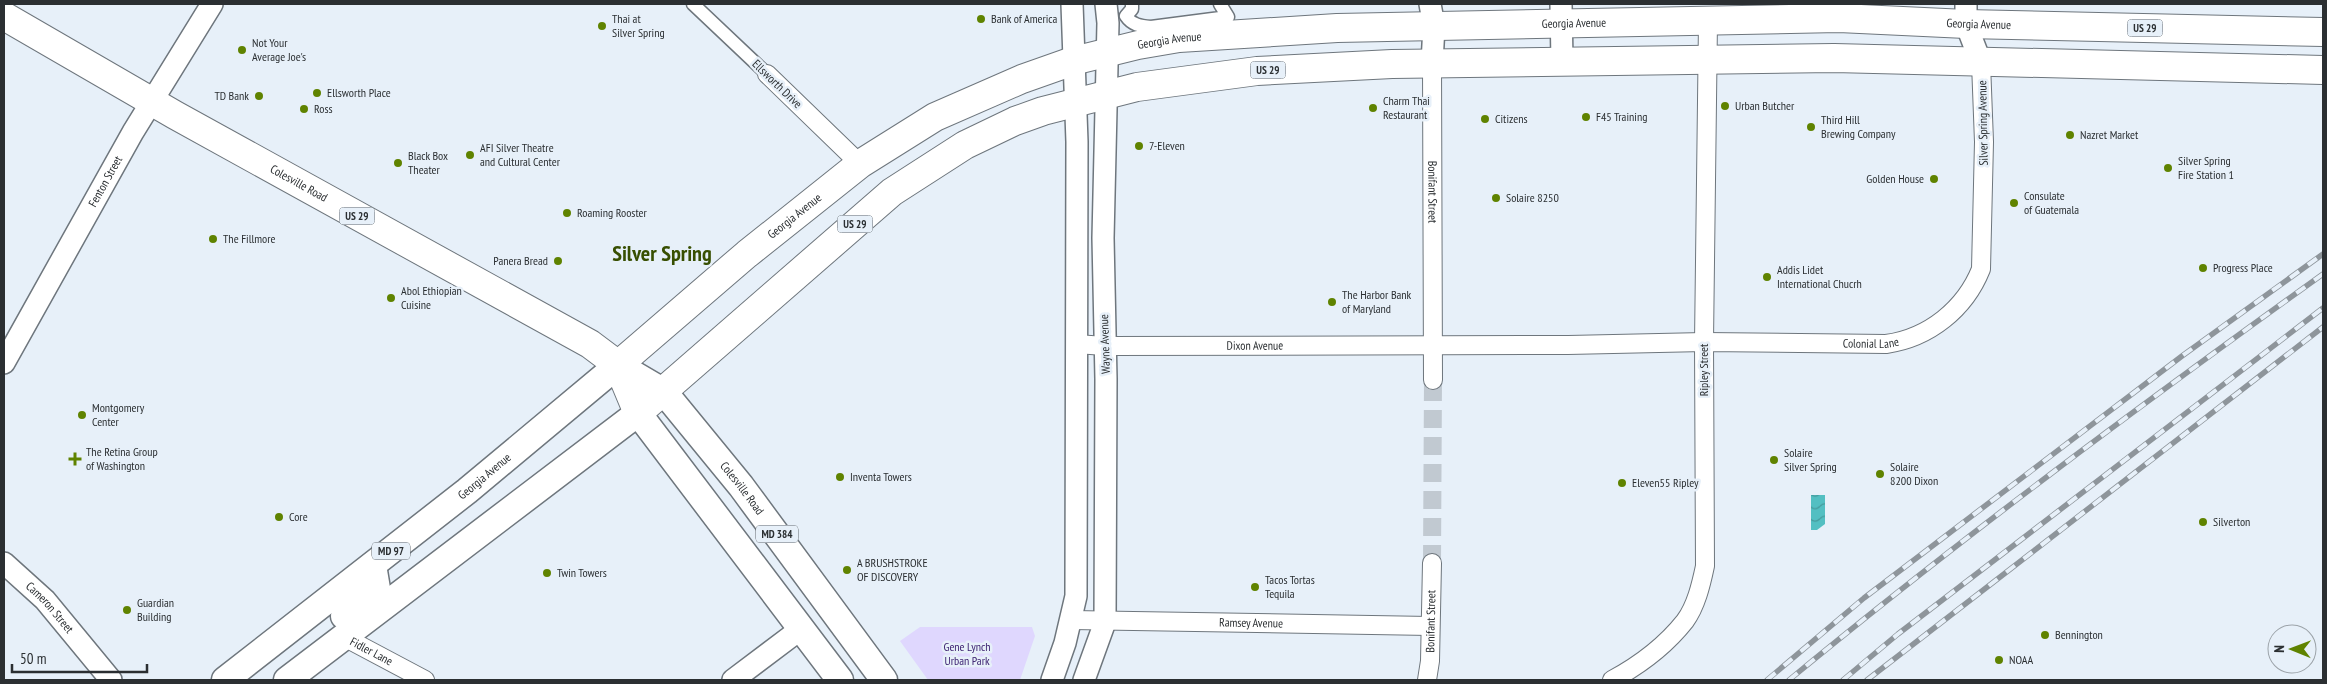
<svg xmlns="http://www.w3.org/2000/svg" width="2327" height="684" viewBox="0 0 2327 684" font-family="'PT Sans Narrow',sans-serif">
<style>
.park{fill:#dfd7fe}
.water{fill:url(#water-waves)}
.lines{fill:none;stroke-linecap:round;stroke-linejoin:round}
.minor-tunnel{stroke:#c1c9d1;stroke-width:18;stroke-dasharray:18 9;stroke-linecap:butt}
.pedestrian-casing{stroke:#6e767d;stroke-width:15}
.minor-casing{stroke:#6e767d;stroke-width:20}
.tertiary-casing{stroke:#6e767d;stroke-width:24}
.primary-casing{stroke:#6e767d;stroke-width:29}
.trunk-casing{stroke:#6e767d;stroke-width:30}
.pedestrian{stroke:#fff;stroke-width:12}
.minor{stroke:#fff;stroke-width:18}
.tertiary{stroke:#fff;stroke-width:21}
.primary{stroke:#fff;stroke-width:26}
.trunk{stroke:#fff;stroke-width:28}
.rail-casing{stroke:#8e959b;stroke-width:5.5}
.rail{stroke:#e7f0f9;stroke-width:4;stroke-dasharray:11;stroke-linecap:butt}
.poi-dot{fill:#5f8300;stroke:#e7f0f9;stroke-width:2}
.labels{text-anchor:middle;stroke-width:5;stroke-linejoin:round;paint-order:stroke}
.shield{fill:#e7f0f9;stroke:#63696e;stroke-width:1}
.shield-label{font-size:11px;font-weight:bold;fill:#2b2f32}
.poi-label{font-size:12px;fill:#2b2f32;stroke:#e7f0f9;text-anchor:start}
.street-label{font-size:12px;fill:#2b2f32;stroke:#e7f0f9}
.park-label{font-size:12px;fill:#3e2472;stroke:#e7f0f9}
.town-label{font-size:22px;font-weight:bold;fill:#384f02;stroke:#e7f0f9}
</style>
<defs>
<pattern id="water-waves" width="16" height="10" patternUnits="userSpaceOnUse" patternTransform="scale(1.25)"><rect width="16" height="10" fill="#53bfc2"/><path d="M0 5q4-4 8 0t8 0" fill="none" stroke="#459c9e"/></pattern>
</defs>
<rect width="100%" height="100%" fill="#e7f0f9"/>
<path class="park" d="M920 627H1032L1035 636 1020 680H928L900 641Z"/>
<path class="water" d="M1811 495H1825V524L1817 530H1811Z"/>
<g class="lines">
<path class="minor-tunnel" d="M1432 563 1433 380"/>
<defs>
<g id="pedestrian">
<path d="M693 4 767 74"/>
<path d="M1132 4V9L1126 16C1132 25 1140 26 1151 27L1228 17 1220 4"/>
</g>
<g id="minor">
<path id="s1" d="M1432 63 1433 380"/>
<path d="M767 74 860 164"/>
<path id="s2" d="M1076 344 1105 346 1568 345 1704 342 1886 344C1929 338 1965 309 1981 269L1984 142 1981 63"/>
<path id="s3" d="M1072 620 1430 626"/>
<path id="s4" d="M344 637 425 680"/>
<path id="s5" d="M1427 680 1430 661 1432 563"/>
<path d="M1612 680C1638 666 1666 645 1685 621 1696 606 1701 585 1705 566L1704 342 1708 21"/>
</g>
<g id="tertiary">
<path d="M1430 4 1434 26 1432 63"/>
<path d="M1561 4 1562 62"/>
<path d="M1966 4V24L1981 63"/>
<path id="s6" d="M4 363 133 132 212 4"/>
<path id="s7" d="M4 563 45 600 111 680"/>
<path d="M733 680 802 628"/>
<path d="M1052 680 1065 643 1076 596 1077 142 1072 4"/>
<path d="M1084 680 1105 622 1106 379 1103 238 1108 23 1106 4"/>
</g>
<g id="primary">
<path d="M344 616 377 589 373 565"/>
<path id="s8" d="M225 680 467 491 618 365 664 392 741 486 884 680"/>
<path d="M287 680 638 413 840 680"/>
</g>
<g id="trunk">
<path id="s9" d="M4 16 175 115 590 344 618 365 638 413 892 192 965 145 1015 121 1043 111 1137 87 1257 71 1392 64 1834 58 2323 70"/>
<path id="s10" d="M618 365 747 254 860 164 935 117 1022 79 1073 61 1138 45 1179 38 1337 28 1839 18 1966 24 2323 32"/>
</g>
</defs>
<use href="#pedestrian" class="pedestrian-casing"/>
<use href="#minor" class="minor-casing"/>
<use href="#tertiary" class="tertiary-casing"/>
<use href="#primary" class="primary-casing"/>
<use href="#trunk" class="trunk-casing"/>
<use href="#pedestrian" class="pedestrian"/>
<use href="#minor" class="minor"/>
<use href="#tertiary" class="tertiary"/>
<use href="#primary" class="primary"/>
<use href="#trunk" class="trunk"/>
<defs>
<g id="rail">
<path d="M1767 680 1864 598 2182 356 2323 254"/>
<path d="M1789 680C1961 538 2142 404 2323 274"/>
<path d="M1843 680 1898 634 2323 308"/>
<path d="M1867 680 2323 327"/>
</g>
</defs>
<use href="#rail" class="rail-casing"/>
<use href="#rail" class="rail"/>
</g>
<g class="poi-dot">
<circle cx="981" cy="19" r="5"/>
<circle cx="602" cy="26" r="5"/>
<circle cx="242" cy="50" r="5"/>
<circle cx="317" cy="93" r="5"/>
<circle cx="259" cy="96" r="5"/>
<circle cx="1725" cy="106" r="5"/>
<circle cx="1373" cy="108" r="5"/>
<circle cx="304" cy="109" r="5"/>
<circle cx="1586" cy="117" r="5"/>
<circle cx="1485" cy="119" r="5"/>
<circle cx="1811" cy="127" r="5"/>
<circle cx="2070" cy="135" r="5"/>
<circle cx="1139" cy="146" r="5"/>
<circle cx="470" cy="155" r="5"/>
<circle cx="398" cy="163" r="5"/>
<circle cx="2168" cy="168" r="5"/>
<circle cx="1934" cy="179" r="5"/>
<circle cx="1496" cy="198" r="5"/>
<circle cx="2014" cy="203" r="5"/>
<circle cx="567" cy="213" r="5"/>
<circle cx="213" cy="239" r="5"/>
<circle cx="558" cy="261" r="5"/>
<circle cx="2203" cy="268" r="5"/>
<circle cx="1767" cy="277" r="5"/>
<circle cx="391" cy="298" r="5"/>
<circle cx="1332" cy="302" r="5"/>
<circle cx="82" cy="415" r="5"/>
<path d="M72.5 451.5h5v5h5v5h-5v5h-5v-5h-5v-5h5z"/>
<circle cx="1774" cy="460" r="5"/>
<circle cx="1880" cy="474" r="5"/>
<circle cx="840" cy="477" r="5"/>
<circle cx="1622" cy="483" r="5"/>
<circle cx="279" cy="517" r="5"/>
<circle cx="2203" cy="522" r="5"/>
<circle cx="847" cy="570" r="5"/>
<circle cx="547" cy="573" r="5"/>
<circle cx="1255" cy="587" r="5"/>
<circle cx="127" cy="610" r="5"/>
<circle cx="2045" cy="635" r="5"/>
<circle cx="1999" cy="660" r="5"/>
</g>
<g class="labels">
<g class="shield">
<rect x="2127.5" y="19.5" width="35" height="17" rx="4"/>
<rect x="1250.5" y="61.5" width="35" height="17" rx="4"/>
<rect x="339.5" y="207.5" width="35" height="17" rx="4"/>
<rect x="837.5" y="215.5" width="35" height="17" rx="4"/>
<rect x="756" y="525.5" width="42" height="17" rx="4"/>
<rect x="372" y="542.5" width="38" height="17" rx="4"/>
</g>
<g class="shield-label">
<text x="2145" y="32">US 29</text>
<text x="1268" y="74">US 29</text>
<text x="357" y="220">US 29</text>
<text x="855" y="228">US 29</text>
<text x="777" y="538">MD 384</text>
<text x="391" y="555">MD 97</text>
</g>
<g class="poi-label">
<text x="612" y="23">Thai at<tspan x="612" dy="14">Silver Spring</tspan></text>
<text x="991" y="23">Bank of America</text>
<text x="252" y="47">Not Your<tspan x="252" dy="14">Average Joe's</tspan></text>
<text x="327" y="97">Ellsworth Place</text>
<text x="249" y="100" text-anchor="end">TD Bank</text>
<text x="1383" y="105">Charm Thai<tspan x="1383" dy="14">Restaurant</tspan></text>
<text x="1735" y="110">Urban Butcher</text>
<text x="314" y="113">Ross</text>
<text x="1596" y="121">F45 Training</text>
<text x="1495" y="123">Citizens</text>
<text x="1821" y="124">Third Hill<tspan x="1821" dy="14">Brewing Company</tspan></text>
<text x="2080" y="139">Nazret Market</text>
<text x="1149" y="150">7-Eleven</text>
<text x="480" y="152">AFI Silver Theatre<tspan x="480" dy="14">and Cultural Center</tspan></text>
<text x="408" y="160">Black Box<tspan x="408" dy="14">Theater</tspan></text>
<text x="2178" y="165">Silver Spring<tspan x="2178" dy="14">Fire Station 1</tspan></text>
<text x="1924" y="183" text-anchor="end">Golden House</text>
<text x="2024" y="200">Consulate<tspan x="2024" dy="14">of Guatemala</tspan></text>
<text x="1506" y="202">Solaire 8250</text>
<text x="577" y="217">Roaming Rooster</text>
<text x="223" y="243">The Fillmore</text>
<text x="548" y="265" text-anchor="end">Panera Bread</text>
<text x="2213" y="272">Progress Place</text>
<text x="1777" y="274">Addis Lidet<tspan x="1777" dy="14">International Chucrh</tspan></text>
<text x="401" y="295">Abol Ethiopian<tspan x="401" dy="14">Cuisine</tspan></text>
<text x="1342" y="299">The Harbor Bank<tspan x="1342" dy="14">of Maryland</tspan></text>
<text x="92" y="412">Montgomery<tspan x="92" dy="14">Center</tspan></text>
<text x="86" y="456">The Retina Group<tspan x="86" dy="14">of Washington</tspan></text>
<text x="1784" y="457">Solaire<tspan x="1784" dy="14">Silver Spring</tspan></text>
<text x="1890" y="471">Solaire<tspan x="1890" dy="14">8200 Dixon</tspan></text>
<text x="850" y="481">Inventa Towers</text>
<text x="1632" y="487">Eleven55 Ripley</text>
<text x="289" y="521">Core</text>
<text x="2213" y="526">Silverton</text>
<text x="857" y="567">A BRUSHSTROKE<tspan x="857" dy="14">OF DISCOVERY</tspan></text>
<text x="557" y="577">Twin Towers</text>
<text x="1265" y="584">Tacos Tortas<tspan x="1265" dy="14">Tequila</tspan></text>
<text x="137" y="607">Guardian<tspan x="137" dy="14">Building</tspan></text>
<text x="2055" y="639">Bennington</text>
<text x="2009" y="664">NOAA</text>
</g>
<g class="street-label">
<text dy="4" stroke="none"><textPath href="#s10" startOffset="1056">Georgia Avenue</textPath></text>
<text dy="4" stroke="none"><textPath href="#s10" startOffset="1461">Georgia Avenue</textPath></text>
<text dy="4" stroke="none"><textPath href="#s10" startOffset="651">Georgia Avenue</textPath></text>
<text transform="translate(777 84) rotate(44)" y="4">Ellsworth Drive</text>
<text transform="translate(1983 123) rotate(-91)" y="4">Silver Spring Avenue</text>
<text dy="4" stroke="none"><textPath href="#s6" startOffset="208">Fenton Street</textPath></text>
<text dy="4" stroke="none"><textPath href="#s9" startOffset="339">Colesville Road</textPath></text>
<text dy="4" stroke="none"><textPath href="#s1" startOffset="129">Bonifant Street</textPath></text>
<text dy="4" stroke="none"><textPath href="#s10" startOffset="231">Georgia Avenue</textPath></text>
<text dy="4" stroke="none"><textPath href="#s2" startOffset="795">Colonial Lane</textPath></text>
<text transform="translate(1105 344) rotate(-92)" y="4">Wayne Avenue</text>
<text dy="4" stroke="none"><textPath href="#s2" startOffset="179">Dixon Avenue</textPath></text>
<text transform="translate(1704 370) rotate(-90)" y="4">Ripley Street</text>
<text dy="4" stroke="none"><textPath href="#s8" startOffset="330">Georgia Avenue</textPath></text>
<text dy="4" stroke="none"><textPath href="#s8" startOffset="681">Colesville Road</textPath></text>
<text dy="4" stroke="none"><textPath href="#s7" startOffset="64">Cameron Street</textPath></text>
<text dy="4" stroke="none"><textPath href="#s5" startOffset="59">Bonifant Street</textPath></text>
<text dy="4" stroke="none"><textPath href="#s3" startOffset="179">Ramsey Avenue</textPath></text>
<text dy="4" stroke="none"><textPath href="#s4" startOffset="31">Fidler Lane</textPath></text>
</g>
<g class="park-label">
<text x="967" y="651">Gene Lynch<tspan x="967" dy="14">Urban Park</tspan></text>
</g>
<g class="town-label">
<text x="662" y="261">Silver Spring</text>
</g>
</g>
<rect width="2327" height="684" fill="none" stroke="#2b2f32" stroke-width="10"/>
<g transform="translate(2292 649) rotate(271)"><circle r="24" fill="#e7f0f9" stroke="#9ca3a9"/>
<path d="M0-4L9 19L0 12L-9 19Z" fill="#5f8300"/>
<text y="-8" font-size="14" font-weight="bold" text-anchor="middle" fill="#2b2f32">N</text>
</g>
<path d="M12 664v8h135v-8" fill="none" stroke="#2b2f32" stroke-width="2.5"/>
<text x="20" y="664" font-size="15" fill="#2b2f32" stroke="#e7f0f9" stroke-width="4" paint-order="stroke">50 m</text>
</svg>
